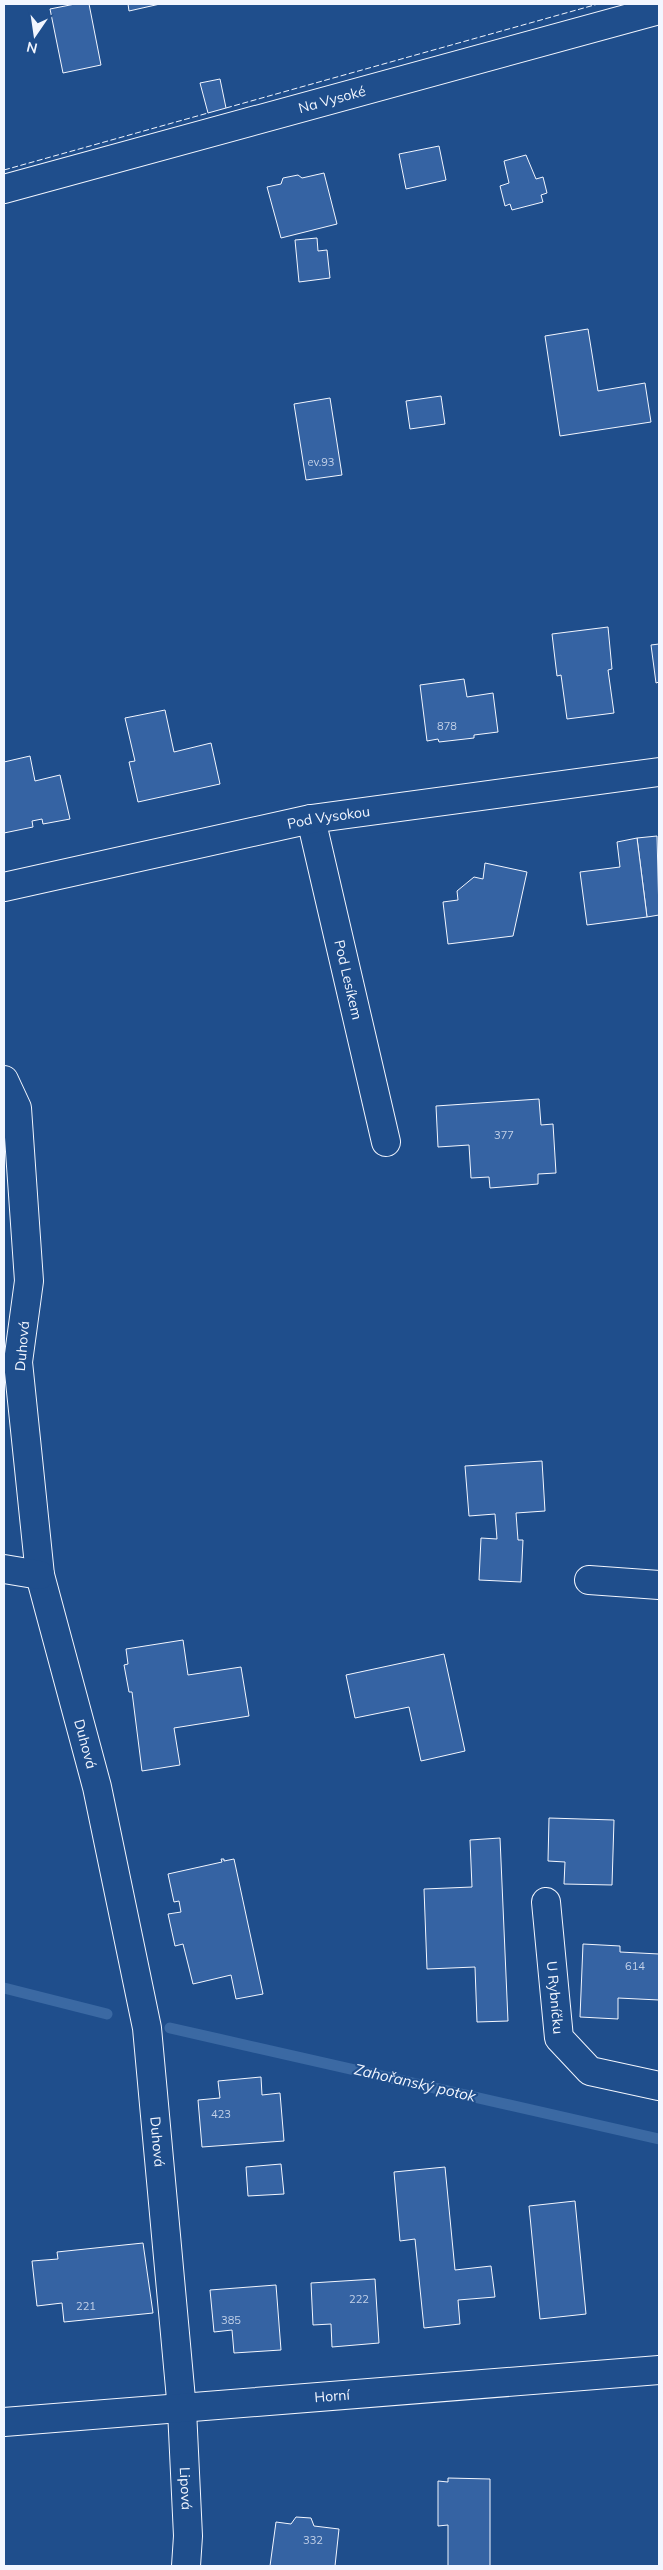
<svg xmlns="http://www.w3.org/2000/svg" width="663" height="2570" viewBox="0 0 663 2570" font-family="Mulish,sans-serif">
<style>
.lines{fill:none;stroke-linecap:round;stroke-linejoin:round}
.stream{stroke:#3b69a3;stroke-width:11}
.building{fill:#3563a3;stroke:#f2f6ff}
.minor-casing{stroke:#f2f6ff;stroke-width:30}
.minor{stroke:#1f4e8c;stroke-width:28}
.fence{stroke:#f2f6ff;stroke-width:1;stroke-dasharray:6 2.5;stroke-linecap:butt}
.labels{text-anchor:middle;stroke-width:4;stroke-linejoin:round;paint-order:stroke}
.number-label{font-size:11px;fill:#c3d1e8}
.street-label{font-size:14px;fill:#f2f6ff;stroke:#1f4e8c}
.water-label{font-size:15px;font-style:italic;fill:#f2f6ff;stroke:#1f4e8c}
</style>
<rect width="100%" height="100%" fill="#1f4e8c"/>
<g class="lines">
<g class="stream">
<path d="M4 1988 107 2014"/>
<path d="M170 2028 659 2139"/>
</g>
</g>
<g class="building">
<path d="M75 4H89L101 65 63 73 50 9Z"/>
<path d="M128 4H160L129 11Z"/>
<path d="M220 79 226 108 208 113 200 83Z"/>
<path d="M439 146 446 180 406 189 399 154Z"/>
<path d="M526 155 536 179 543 177 547 193 541 195 543 202 512 210 510 204 505 206 500 186 509 183 504 161Z"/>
<path d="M324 173 337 224 281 238 267 187 281 184 283 178 298 175 302 178Z"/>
<path d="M317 238 318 251 327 250 330 278 299 282 295 240Z"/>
<path d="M588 329 598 391 645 383 651 422 560 436 545 336Z"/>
<path d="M441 396 445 424 410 429 406 401Z"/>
<path d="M330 398 342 475 306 480 294 404Z"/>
<path d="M608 627 612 669 608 670 614 713 567 719 561 675 557 676 552 634Z"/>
<path d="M659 644V682L656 683 651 645Z"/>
<path d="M464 679 467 697 493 693 498 732 474 735V738L439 742 438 739 427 741 420 685Z"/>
<path d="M165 710 174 752 211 743 220 784 138 802 129 762 135 761 125 718Z"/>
<path d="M30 756 35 781 60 775 70 819 43 824 42 819 32 821 33 827 4 833V762Z"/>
<path d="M657 836 659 915 647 917 637 838Z"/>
<path d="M637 838 647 917 587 925 580 872 620 867 617 842Z"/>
<path d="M485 863 527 872 513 936 448 944 443 902 458 900 457 891 474 877 483 879Z"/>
<path d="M539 1099 541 1125 553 1124 556 1173 538 1174V1184L490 1188 489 1177 471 1178 469 1145 438 1147 436 1106Z"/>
<path d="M542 1461 545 1511 516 1513 518 1540H523L521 1582 479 1580 481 1538 497 1539 495 1514 469 1516 465 1466Z"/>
<path d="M183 1640 188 1675 241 1667 249 1716 174 1728 180 1765 142 1771 132 1692H129L124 1665 128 1664 126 1649Z"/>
<path d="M444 1654 465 1751 421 1761 409 1707 355 1718 346 1675Z"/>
<path d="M549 1818 614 1820 612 1885 564 1884 565 1862 548 1861Z"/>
<path d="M500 1838 508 2021 477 2022 475 1967 427 1969 424 1889 472 1887 470 1840Z"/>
<path d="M221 1859H224V1861L234 1859 263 1994 236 1999 231 1975 193 1984 183 1944 175 1946 168 1914 181 1912 179 1901 174 1902 168 1874 222 1862Z"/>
<path d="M583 1944 620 1946V1952L659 1954V2000L618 1998V2019L580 2017Z"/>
<path d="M261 2077 262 2095 280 2093 284 2141 202 2147 198 2100 220 2098 218 2081Z"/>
<path d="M281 2164 284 2194 248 2196 246 2167Z"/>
<path d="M445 2167 455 2270 491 2266 495 2297 458 2300 460 2324 424 2328 415 2239 400 2241 394 2172Z"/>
<path d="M575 2201 586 2314 540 2319 529 2206Z"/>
<path d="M143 2243 153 2313 64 2322 62 2303 37 2306 32 2261 58 2259 57 2252Z"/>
<path d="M375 2279 379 2343 332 2347 331 2324 313 2325 311 2283Z"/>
<path d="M276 2285 281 2350 234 2353 232 2330 214 2332 210 2290Z"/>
<path d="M448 2478 490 2479V2566H448V2525L438 2526V2481L448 2482Z"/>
<path d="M296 2517 311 2518 314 2526 339 2529 335 2566H270L276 2522 291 2524Z"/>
</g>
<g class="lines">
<defs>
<g id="minor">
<path id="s1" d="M4 189 659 10"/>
<path id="s2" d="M311 819 386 1142"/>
<path id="s3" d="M4 887 311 819 659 772"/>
<path id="s4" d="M4 1080 17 1108 29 1281 18 1362 40 1575 97 1787 147 2028 182 2410 188 2536 186 2566"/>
<path d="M4 1569 40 1575"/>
<path d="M589 1580 659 1585"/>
<path id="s5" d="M546 1902 559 2038 590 2071 659 2086"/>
<path id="s6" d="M4 2422 659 2370"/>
</g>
</defs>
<use href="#minor" class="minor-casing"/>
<use href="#minor" class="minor"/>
<g class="fence">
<path d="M226 108 598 4"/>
<path d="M4 170 208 113"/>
</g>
</g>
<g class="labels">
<g class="number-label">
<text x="321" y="466">ev.93</text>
<text x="447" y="730">878</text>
<text x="504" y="1139">377</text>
<text x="635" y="1970">614</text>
<text x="221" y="2118">423</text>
<text x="359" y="2303">222</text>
<text x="86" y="2310">221</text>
<text x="231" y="2324">385</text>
<text x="313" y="2544">332</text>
</g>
<g class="street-label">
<text dy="5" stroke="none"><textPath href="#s1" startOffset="340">Na Vysoké</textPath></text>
<text dy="5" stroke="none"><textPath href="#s3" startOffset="332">Pod Vysokou</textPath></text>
<text dy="5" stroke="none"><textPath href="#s2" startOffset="165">Pod Lesíkem</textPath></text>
<text transform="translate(22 1346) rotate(-85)" y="5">Duhová</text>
<text dy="5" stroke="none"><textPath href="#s4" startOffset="675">Duhová</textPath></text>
<text dy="5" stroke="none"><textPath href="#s5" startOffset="96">U Rybníčku</textPath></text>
<text dy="5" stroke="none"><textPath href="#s4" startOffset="1080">Duhová</textPath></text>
<text dy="5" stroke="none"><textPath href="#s6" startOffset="329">Horní</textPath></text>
<text dy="5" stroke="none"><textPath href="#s4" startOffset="1428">Lipová</textPath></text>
</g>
<g class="water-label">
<text transform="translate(415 2083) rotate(13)" y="5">Zahořanský potok</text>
</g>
</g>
<rect width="663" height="2570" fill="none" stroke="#f2f6ff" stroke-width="10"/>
<g transform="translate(35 35) rotate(193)" stroke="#1f4e8c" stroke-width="4" paint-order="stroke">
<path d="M0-4L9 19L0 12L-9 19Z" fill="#f2f6ff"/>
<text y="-8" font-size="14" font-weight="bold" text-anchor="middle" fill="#f2f6ff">N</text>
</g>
</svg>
